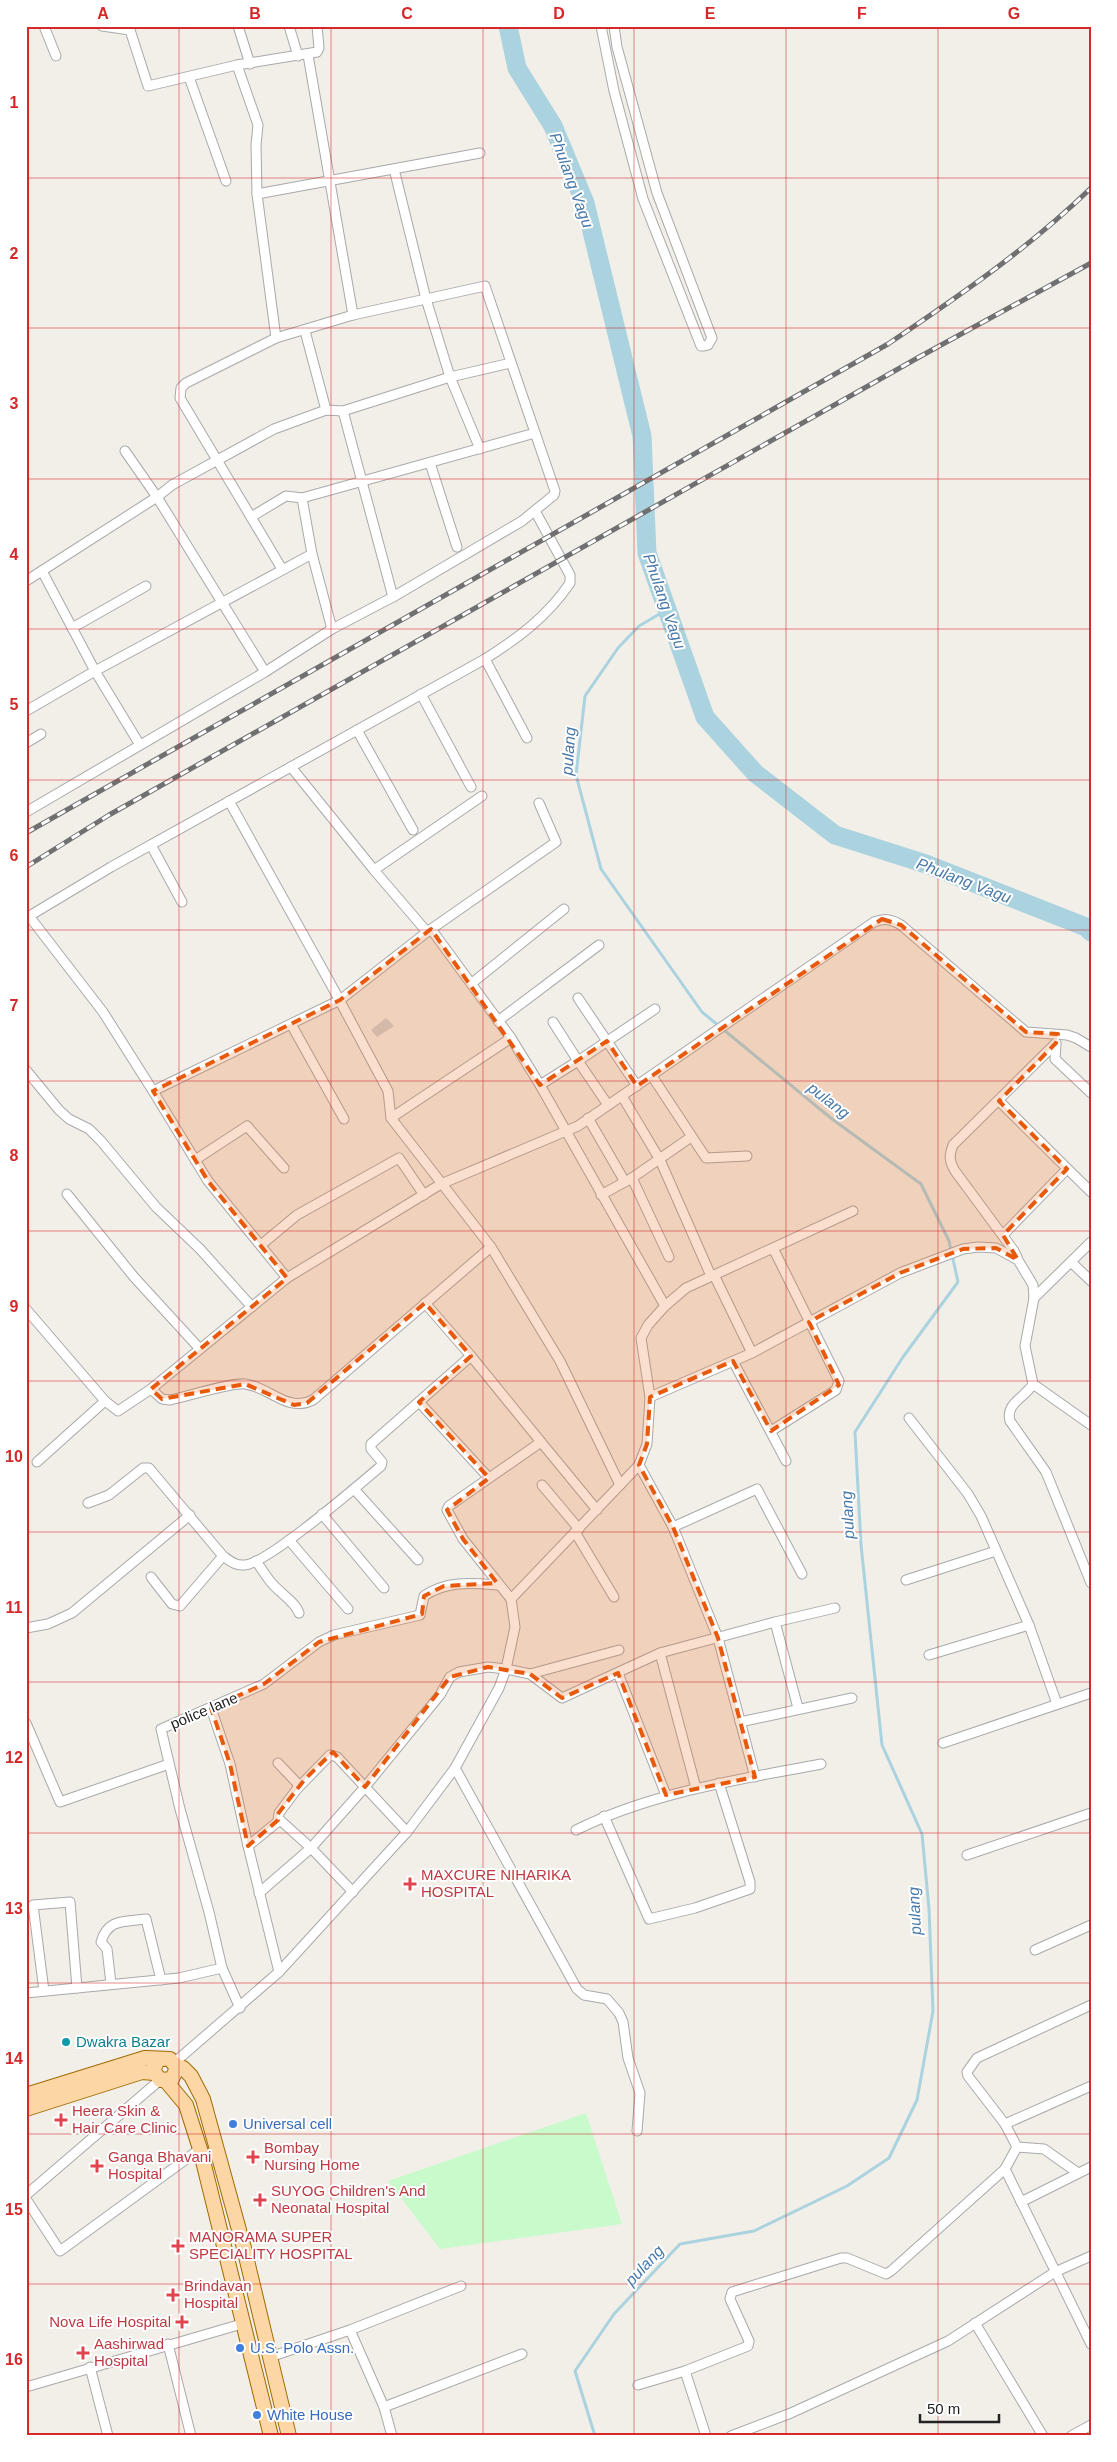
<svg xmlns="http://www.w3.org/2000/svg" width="1117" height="2462" viewBox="0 0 1117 2462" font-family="Arial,sans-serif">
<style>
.religious{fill:#d0d0d0}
.park{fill:#c8facc}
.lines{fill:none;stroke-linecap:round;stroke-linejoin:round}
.stream{stroke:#aad3df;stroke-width:3}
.river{stroke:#aad3df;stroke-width:19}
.street-casing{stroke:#a9a9a9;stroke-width:11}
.primary-casing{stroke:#a06b00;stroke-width:16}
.street{stroke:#fff;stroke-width:9}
.primary{stroke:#fcd6a4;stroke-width:14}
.rail-casing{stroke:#707070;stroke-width:5}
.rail{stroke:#fff;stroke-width:3;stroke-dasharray:9;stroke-linecap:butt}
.marked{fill:#e8590c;fill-opacity:0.2;stroke:#e8590c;stroke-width:4;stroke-dasharray:10 6;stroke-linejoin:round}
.grid{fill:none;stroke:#d62828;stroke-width:1;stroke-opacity:0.55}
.health-dot{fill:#e0444e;stroke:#fff;stroke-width:2}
.culture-dot{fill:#0f9aa8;stroke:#fff;stroke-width:2}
.shop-dot{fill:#3f7fe0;stroke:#fff;stroke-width:2}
.labels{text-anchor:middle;stroke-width:4;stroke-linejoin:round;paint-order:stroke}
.street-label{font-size:15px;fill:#222;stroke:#fff}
.health-label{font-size:15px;fill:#be3a42;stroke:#fff;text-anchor:start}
.culture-label{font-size:15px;fill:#0d838f;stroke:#fff;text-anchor:start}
.shop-label{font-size:15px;fill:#366cbe;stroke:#fff;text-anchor:start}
.water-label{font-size:16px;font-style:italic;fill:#4a7aab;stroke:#fff}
.neatline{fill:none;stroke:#d62828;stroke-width:2}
.grid-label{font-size:16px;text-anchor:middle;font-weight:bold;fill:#d62828}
</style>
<rect width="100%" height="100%" fill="#f2efe9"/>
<path class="religious" d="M386 1018 394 1026 377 1037 371 1030Z"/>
<path class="park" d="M586 2113 622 2224 440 2249 388 2181Z"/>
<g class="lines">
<path class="stream" d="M595 2436 575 2371 614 2314 680 2244 754 2231 847 2186 889 2158 917 2100 933 2011 929 1909 922 1834 882 1745 861 1545 855 1432 903 1357 958 1282 949 1241 921 1184 832 1119 702 1012 601 869 576 775 585 696 618 648 639 626 668 609"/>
<path class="river" d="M508 26 517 68 553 126 585 203 642 436 647 553 705 717 755 773 835 835 926 864 1086 927 1091 932"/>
<defs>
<g id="street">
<path d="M44 26 56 56"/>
<path d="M102 26 130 30 148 86 237 65 317 52 319 48 317 26"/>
<path d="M238 26 250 64"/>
<path d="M289 26 298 56"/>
<path d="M601 26 614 91 643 199 701 346H704L708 345 712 338 657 193 617 47 614 26"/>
<path d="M308 55 353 315"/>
<path d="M237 65 258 125 256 145 257 194"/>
<path d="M189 77 226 181"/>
<path d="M394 169 426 299 450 377 480 449"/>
<path d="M305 331 326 410"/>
<path d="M276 338 257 194 480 153"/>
<path d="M125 451 157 497 265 672"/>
<path d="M430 463 457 547"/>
<path d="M251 517 286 496 302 498"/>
<path d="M312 554 332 629"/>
<path d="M282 569 180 398 181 388 186 383 276 338 353 315 485 286 555 491 554 495 522 521 393 597"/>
<path d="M42 571 95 671 140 745"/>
<path d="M26 581 157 497 172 485 274 429 326 410 343 411 450 377 511 363"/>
<path d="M72 628 146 586"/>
<path d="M485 659 527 738"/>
<path d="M421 694 471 787"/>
<path d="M26 711 95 671 312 554 302 498 535 433"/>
<path d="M357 730 413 830"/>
<path d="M26 743 41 734"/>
<path d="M291 767 374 870 482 796"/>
<path d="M229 801 334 990 388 1091 391 1118 511 1038 431 929"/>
<path d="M26 812 265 672 332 629 393 597 343 411"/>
<path d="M151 845 182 902"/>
<path d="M374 870 427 932 556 842 539 803"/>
<path d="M29 916 103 1012 153 1091 340 1000 427 932"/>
<path d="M26 918 111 867 485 659C518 638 547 617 570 583V575L535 511"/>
<path d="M472 983 564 909"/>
<path d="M578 998 637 1086"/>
<path d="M498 1021 599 945"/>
<path d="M553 1022 578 1061 655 1009"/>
<path d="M291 1024 344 1119"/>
<path d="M1056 1044 1055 1059 1091 1093"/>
<path d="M26 1070 59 1110 69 1119 89 1129 101 1141 156 1207 200 1249 252 1307"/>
<path d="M652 1076 706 1158 747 1156"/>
<path d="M540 1085 578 1061 608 1105"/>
<path d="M153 1091 208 1181 287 1278 441 1184 578 1126 874 922C885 918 891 919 901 925L1026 1032 1067 1035 1076 1038 1091 1047"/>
<path d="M622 1096 660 1160 711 1276"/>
<path d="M999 1101 1091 1192"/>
<path d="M588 1118 625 1182"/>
<path d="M195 1160 247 1126 284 1168"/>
<path d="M632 1178 669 1257"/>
<path d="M67 1194 134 1277 200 1349"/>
<path d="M601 1195 632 1178 691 1137"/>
<path d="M1003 1235 1067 1169"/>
<path d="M261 1245 297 1215 399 1158 424 1195"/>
<path d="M491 1247 560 1361 620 1485 639 1465 647 1444 650 1397 641 1338 648 1325 665 1306 540 1085 511 1038"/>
<path d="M1017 1257 1014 1251 955 1171C949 1161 949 1156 953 1145L1056 1043"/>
<path d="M1071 1262 1091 1281"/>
<path d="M1034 1298 1091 1242"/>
<path d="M425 1303 471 1356 541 1442"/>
<path d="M665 1306 686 1288 853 1211"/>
<path d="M26 1309 105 1401 118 1411 151 1389 287 1278"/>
<path d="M752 1353 900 1273 963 1249 978 1247 996 1248 1018 1260 1033 1285 1034 1298 1025 1346 1033 1384 1091 1425"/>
<path d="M733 1361 786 1461"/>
<path d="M1033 1384C1025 1398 1005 1403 1010 1421L1046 1472 1091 1583"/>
<path d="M151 1389 162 1399 170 1400C185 1397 233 1382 245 1384 270 1387 287 1413 313 1400L491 1247 391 1118"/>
<path d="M650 1397 752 1353 714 1275"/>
<path d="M419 1402 489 1478"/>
<path d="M909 1418 968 1494 981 1516 1029 1625 1057 1704"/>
<path d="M771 1431 836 1390 839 1381 773 1248"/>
<path d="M37 1462 105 1401"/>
<path d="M639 1465 673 1527 718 1638 755 1777"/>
<path d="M542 1485 579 1529"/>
<path d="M354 1489 418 1560"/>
<path d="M88 1503 109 1495 143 1468H149L223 1556C230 1561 236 1566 244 1565 266 1565 361 1483 381 1466L382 1462 371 1449V1444L471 1356"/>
<path d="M597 1510 541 1442 449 1506 447 1510 463 1539 511 1599 620 1485"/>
<path d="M322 1514 384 1588"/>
<path d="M673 1527 757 1489 802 1574"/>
<path d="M575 1532 614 1597"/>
<path d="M289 1540 348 1609"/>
<path d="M256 1561C261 1568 265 1575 270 1581 278 1592 295 1601 299 1613"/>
<path d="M151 1577 172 1604 180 1606 223 1556"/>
<path d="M906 1580 996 1551"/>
<path d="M775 1622 835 1608"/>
<path d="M26 1628 48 1624 72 1613 190 1515"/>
<path d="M660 1653 696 1788"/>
<path d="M929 1655 1029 1625"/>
<path d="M618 1673 666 1795"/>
<path d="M530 1674 619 1650"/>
<path d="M211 1708 230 1764 248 1846 280 1820 311 1848 365 1787 440 1695 450 1677 459 1672 488 1667 506 1669 530 1674 562 1698 660 1653 775 1622 798 1708"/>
<path d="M740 1722 852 1698"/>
<path d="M26 1723 60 1802 169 1764"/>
<path d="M943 1743 1091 1693"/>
<path d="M278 1763 298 1784 297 1789 279 1813 278 1820"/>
<path d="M455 1768 577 1989 584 1995 607 1999 619 2013 623 2022 628 2058 640 2093 637 2131"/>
<path d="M297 1789 330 1755 337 1757 407 1832"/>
<path d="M604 1816 649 1919 695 1908 750 1889V1882L719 1783"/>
<path d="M576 1830C653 1792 737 1780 821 1764"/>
<path d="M248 1846 279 1972"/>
<path d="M967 1855 1091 1813"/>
<path d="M259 1893 311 1848 353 1892"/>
<path d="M1035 1950 1091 1925"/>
<path d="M111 1984 107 1949 101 1942C108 1918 125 1922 146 1919L161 1980"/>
<path d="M44 1991 33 1905 70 1902 77 1988"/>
<path d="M26 1993 179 1978 222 1968"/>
<path d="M1091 2005 977 2058 967 2072 968 2076 1005 2124 1091 2086"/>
<path d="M240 2008 222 1968 209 1912 180 1809 161 1729 264 1684 319 1642 334 1635 420 1615 424 1596C447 1580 472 1583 499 1585"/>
<path d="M175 2062 279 1972 407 1832 455 1768 499 1688 506 1669 515 1627 511 1599"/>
<path d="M1017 2147 1044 2149 1078 2173"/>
<path d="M1005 2169 1091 2344"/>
<path d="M26 2195 160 2080"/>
<path d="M26 2199 60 2251 200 2149"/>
<path d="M1021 2202 1091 2167"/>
<path d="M975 2323 1043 2436"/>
<path d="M350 2330 384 2407 392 2436"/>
<path d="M168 2344 191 2436"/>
<path d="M270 2357 350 2330 461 2286"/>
<path d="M90 2367 108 2436"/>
<path d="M638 2385 685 2371"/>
<path d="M26 2387 245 2323"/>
<path d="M384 2407 522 2354"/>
<path d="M706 2436 685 2371 748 2346 749 2341 730 2299 732 2292 841 2258H847L886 2274 891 2271 1005 2169 1017 2147 1005 2124"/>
<path d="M731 2436 791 2413 948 2341 1055 2272 1091 2256"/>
<path d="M1071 2436 1091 2425"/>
</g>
<g id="primary">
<path d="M175 2065 183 2068 191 2076 203 2099 244 2248 289 2436"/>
<path d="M166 2081 186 2105 200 2149 271 2436"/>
<path d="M26 2095 145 2058 170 2059 177 2068 172 2079 160 2080 153 2070 158 2060"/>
<path d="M26 2109 142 2072 154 2073"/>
</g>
</defs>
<use href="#street" class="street-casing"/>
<use href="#primary" class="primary-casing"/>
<use href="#street" class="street"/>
<use href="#primary" class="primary"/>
<defs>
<g id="rail">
<path d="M26 833 888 344C959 296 1029 248 1091 188"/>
<path d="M26 867 109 815 921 356 1091 263"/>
</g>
</defs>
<use href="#rail" class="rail-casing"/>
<use href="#rail" class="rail"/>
</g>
<path class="marked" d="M882 919 901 925 1026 1032 1058 1034 1056 1043 999 1101 1067 1169 1003 1235 1018 1260 996 1248 963 1249 900 1273 809 1322 839 1385 771 1431 733 1361 650 1397 647 1444 639 1465 673 1527 718 1638 755 1777 666 1795 618 1673 562 1698 530 1674 488 1667 450 1677 365 1787 333 1752 305 1779 277 1815 278 1820 248 1846 230 1764 211 1708 264 1684 319 1642 422 1614 424 1596 444 1586 497 1583 463 1539 447 1510 489 1478 419 1402 471 1356 425 1303 307 1403 294 1405 245 1384 162 1399 151 1389 287 1278 208 1181 153 1091 340 1000 431 929 540 1085 607 1041 637 1086Z"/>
<path class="grid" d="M179 26V2436M331 26V2436M483 26V2436M634 26V2436M786 26V2436M938 26V2436M26 178H1091M26 328H1091M26 479H1091M26 629H1091M26 780H1091M26 930H1091M26 1081H1091M26 1231H1091M26 1381H1091M26 1532H1091M26 1682H1091M26 1833H1091M26 1983H1091M26 2134H1091M26 2284H1091"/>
<g class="health-dot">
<path d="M407.5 1876.5h5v5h5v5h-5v5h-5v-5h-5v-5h5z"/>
<path d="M58.5 2112.5h5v5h5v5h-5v5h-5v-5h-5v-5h5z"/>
<path d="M250.5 2149.5h5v5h5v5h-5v5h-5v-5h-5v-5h5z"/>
<path d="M94.5 2158.5h5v5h5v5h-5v5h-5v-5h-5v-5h5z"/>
<path d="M257.5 2192.5h5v5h5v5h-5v5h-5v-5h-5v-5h5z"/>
<path d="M175.5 2238.5h5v5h5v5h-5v5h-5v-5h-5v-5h5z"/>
<path d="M170.5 2287.5h5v5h5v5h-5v5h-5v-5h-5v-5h5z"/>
<path d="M179.5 2314.5h5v5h5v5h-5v5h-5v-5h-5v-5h5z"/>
<path d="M80.5 2345.5h5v5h5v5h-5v5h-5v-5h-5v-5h5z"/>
</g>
<circle class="culture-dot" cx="66" cy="2042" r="5"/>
<g class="shop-dot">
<circle cx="233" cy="2124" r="5"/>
<circle cx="240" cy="2348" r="5"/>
<circle cx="257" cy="2415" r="5"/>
</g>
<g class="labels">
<g class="street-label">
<text transform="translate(204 1711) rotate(-23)" y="5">police lane</text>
</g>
<g class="health-label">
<text x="421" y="1880">MAXCURE NIHARIKA<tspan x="421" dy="17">HOSPITAL</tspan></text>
<text x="72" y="2116">Heera Skin &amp;<tspan x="72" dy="17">Hair Care Clinic</tspan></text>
<text x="264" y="2153">Bombay<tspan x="264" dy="17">Nursing Home</tspan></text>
<text x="108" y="2162">Ganga Bhavani<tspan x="108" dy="17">Hospital</tspan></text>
<text x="271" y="2196">SUYOG Children's And<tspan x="271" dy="17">Neonatal Hospital</tspan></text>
<text x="189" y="2242">MANORAMA SUPER<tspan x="189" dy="17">SPECIALITY HOSPITAL</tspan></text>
<text x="184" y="2291">Brindavan<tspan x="184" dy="17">Hospital</tspan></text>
<text x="171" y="2327" text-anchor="end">Nova Life Hospital</text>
<text x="94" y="2349">Aashirwad<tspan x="94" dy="17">Hospital</tspan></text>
</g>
<g class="culture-label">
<text x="76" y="2047">Dwakra Bazar</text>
</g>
<g class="shop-label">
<text x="243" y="2129">Universal cell</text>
<text x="250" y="2353">U.S. Polo Assn.</text>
<text x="267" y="2420">White House</text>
</g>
<g class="water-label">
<text transform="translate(572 180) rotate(70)" y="6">Phulang Vagu</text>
<text transform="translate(665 601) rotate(71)" y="6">Phulang Vagu</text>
<text transform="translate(568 751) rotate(-86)" y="6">pulang</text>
<text transform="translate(964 880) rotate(21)" y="6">Phulang Vagu</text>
<text transform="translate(829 1100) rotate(38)" y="6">pulang</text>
<text transform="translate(847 1515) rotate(-93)" y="6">pulang</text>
<text transform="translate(914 1911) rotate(-93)" y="6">pulang</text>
<text transform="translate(644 2265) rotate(-47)" y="6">pulang</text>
</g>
</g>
<rect width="1117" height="2462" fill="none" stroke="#ffffff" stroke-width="55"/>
<path d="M920 2414v8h79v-8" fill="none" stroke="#222222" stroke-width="2.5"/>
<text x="927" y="2414" font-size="15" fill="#222222" stroke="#ffffff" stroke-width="4" paint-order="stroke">50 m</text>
<rect x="28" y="28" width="1062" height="2406" class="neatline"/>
<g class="grid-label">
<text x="103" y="19">A</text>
<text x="255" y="19">B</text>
<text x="407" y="19">C</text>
<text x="559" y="19">D</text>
<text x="710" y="19">E</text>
<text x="862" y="19">F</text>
<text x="1014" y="19">G</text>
<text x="14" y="108">1</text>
<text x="14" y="259">2</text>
<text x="14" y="409">3</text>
<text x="14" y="560">4</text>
<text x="14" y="710">5</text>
<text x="14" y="861">6</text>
<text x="14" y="1011">7</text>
<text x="14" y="1161">8</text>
<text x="14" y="1312">9</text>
<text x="14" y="1462">10</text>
<text x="14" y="1613">11</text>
<text x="14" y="1763">12</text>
<text x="14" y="1914">13</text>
<text x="14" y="2064">14</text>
<text x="14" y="2215">15</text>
<text x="14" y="2365">16</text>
</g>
</svg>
